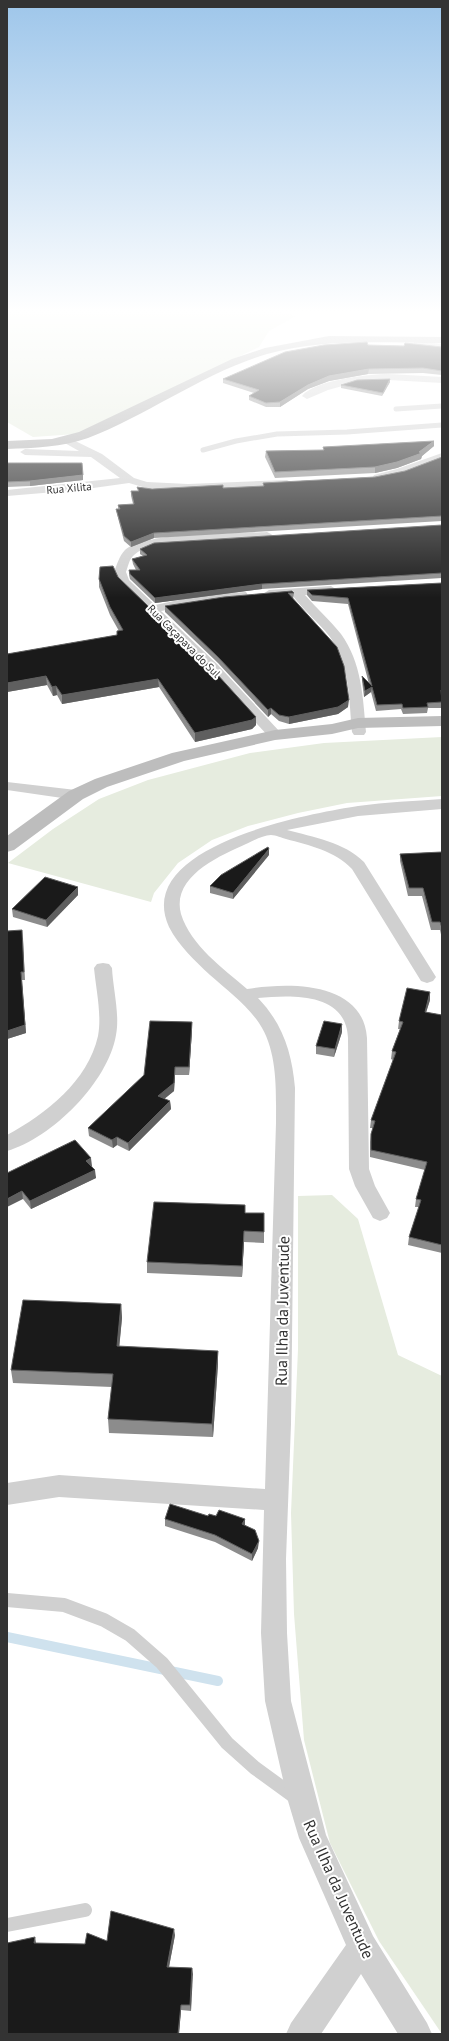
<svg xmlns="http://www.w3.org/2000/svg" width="449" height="2041" viewBox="0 0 449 2041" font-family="'PT Sans',sans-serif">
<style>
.green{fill:#e6ecdf}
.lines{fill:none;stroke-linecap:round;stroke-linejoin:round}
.stream{stroke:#cfe2ee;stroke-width:10}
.lane-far1{stroke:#d0d0d0;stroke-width:5}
.lane{stroke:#d0d0d0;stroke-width:14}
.street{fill:#d0d0d0;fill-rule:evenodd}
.secondary{fill:#bdbdbd;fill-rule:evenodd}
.primary{fill:#ababab;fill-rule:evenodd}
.wall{fill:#8c8c8c}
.shaded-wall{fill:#5f5f5f}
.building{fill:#1a1a1a;stroke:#5f5f5f}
.labels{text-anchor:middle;stroke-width:4;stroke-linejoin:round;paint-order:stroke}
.far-street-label{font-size:11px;fill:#333;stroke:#fff}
.near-street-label{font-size:16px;fill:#333;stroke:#fff}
</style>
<rect width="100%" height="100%" fill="#fff"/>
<g class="green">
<path d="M7 312H282L296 316 269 331 259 347 76 434 33 437 7 422Z"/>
<path d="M442 737V796L347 803 298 813 248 826 212 840 178 863 154 893 151 902 8 863 53 829 99 799 148 780 250 753 324 743Z"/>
<path d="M332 1195 358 1219 398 1355 442 1376V2034L379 1941 330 1843 304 1740 294 1614 291 1513 298 1349V1196Z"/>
</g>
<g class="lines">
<path class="stream" d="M7 1637 218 1681"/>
<g class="lane-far1">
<path d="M396 409 442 406"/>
<path d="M203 450 236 441 277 434 347 432 442 425"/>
</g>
<g class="lane">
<path d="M7 1600 64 1605 104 1620 130 1635 162 1663 227 1743 255 1768 295 1797"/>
<path d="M7 1925 85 1910"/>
</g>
<g class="street">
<path d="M417 341 442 344V350L414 346V342Z"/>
<path d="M389 374 442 377V383L389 380 357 382 328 390 307 399 302 396C315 380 368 374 389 374Z"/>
<path d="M67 437 102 454 134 478 147 482 188 484 287 480 293 483 287 486 188 490 146 488 129 483 79 490 7 496V490L120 478 91 457 25 455 20 452 25 449 79 451 63 442 62 440Z"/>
<path d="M442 453V460L404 474 378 480 373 477 374 475 397 469Z"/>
<path d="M267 532 271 534 273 536 271 538C240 546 157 534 134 555 129 559 128 567 126 572L129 580 155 605 203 595 246 592 248 595 246 598 242 599 203 603 161 611 217 664 280 732 282 735 280 738H270L207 670 119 584 114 572C117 565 119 556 125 550 146 531 237 534 267 532Z"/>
<path d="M331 586 337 590 335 593 305 595C317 609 330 620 341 634 362 663 363 698 366 732L364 735H354L352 732C349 700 350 664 330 637 319 623 304 611 293 596L269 598 263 594 269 590Z"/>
<path d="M7 782 76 790 81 792 84 795 81 798 76 800 7 790Z"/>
<path d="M442 799V809L358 816 287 830C313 837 344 842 364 862L436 977 433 981 427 983 421 981 352 869C335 851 309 845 286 839 282 838 276 835 271 835 263 835 253 841 246 844 219 856 171 877 181 914 191 946 223 968 247 989 289 982 363 981 367 1038L369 1169 375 1186 390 1213 387 1218 380 1221 373 1218 355 1186 349 1169 348 1038C346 992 292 995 258 998 283 1024 292 1053 295 1088L291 1424 286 1559 287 1633 291 1701 326 1835 373 1936 427 2023 432 2034H398L361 1974 321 2034H286L291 2023 346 1945 299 1838 288 1801 265 1701 261 1633 264 1510 59 1497 7 1505V1483L59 1475 265 1489 276 1123C276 1091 278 1051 259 1023 246 1004 227 990 210 975 194 960 179 946 169 927 132 846 307 814 358 806 386 802 414 801 442 799Z"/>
<path d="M103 963 109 964 112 968C113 989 120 1014 116 1035 108 1082 52 1138 7 1151V1135C46 1114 88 1081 98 1036 102 1015 96 989 94 968L97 964Z"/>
</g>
<path class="secondary" d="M442 716V726L358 728 332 734 275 740 184 761 107 787 83 799 14 850 7 852V836L69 791 95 779 172 753 275 730 332 724 358 718Z"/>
<path class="primary" d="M329 336 442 337V343C383 343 324 338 267 354 205 372 148 415 88 438 62 447 34 448 7 449V441L52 439 79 432 232 359 265 348Z"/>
</g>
<g class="wall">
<path d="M368 345 442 347V375L423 373 368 374 329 381 308 389 280 407H266L249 400V396L254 393 223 383V379Z"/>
<path d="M390 379V382L382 396 341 388V385Z"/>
<path d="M434 446 422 456 421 459 397 468 375 473 275 478 265 457 266 451 323 450V447Z"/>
<path d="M442 457V521L154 538 131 547 124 541 117 514 116 509H118V505L133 504 131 496V491H138L137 487 152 489 223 488 263 486V483L375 477 405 471Z"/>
<path d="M7 463H82L83 480 30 486 7 487Z"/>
<path d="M442 525V578L262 589 155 603 130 579 129 575V570H136L133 564 132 559 143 556 140 554V549Z"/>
<path d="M118 577 256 725 252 729 195 742 159 687 62 704 57 695 53 696 47 685 7 692V654L117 635V631H119L110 615 99 587V579Z"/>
<path d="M442 583V708H428L427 713 403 714 401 709 376 711 371 692 364 697 362 681V676L369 684 348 604 312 601 307 595V590Z"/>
<path d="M292 591 294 593 293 599 348 707 338 714 289 724 279 721 271 714 268 717 218 663 165 612V606Z"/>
<path d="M442 852V939L440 930H431L422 896H408L400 861V854Z"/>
<path d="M269 855 233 899 210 893V886Z"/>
<path d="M78 887V895L47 927 13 917 12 909Z"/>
<path d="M7 931 23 938 25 980H22L26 1033 7 1039Z"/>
<path d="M430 1000 426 1012 442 1015V1253L408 1245 409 1237 419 1207H415L416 1199 425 1170 370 1157V1142L371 1134 373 1128H370L371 1120 393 1060 391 1059 392 1051 400 1029H398L399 1021Z"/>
<path d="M192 1022V1030L189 1075H175L174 1091 164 1099 170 1101 171 1109 129 1151 117 1145 113 1148 89 1136 88 1128 144 1075Z"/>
<path d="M342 1032 334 1057 316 1054V1046Z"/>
<path d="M92 1166 96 1178 31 1209 23 1199 7 1173Z"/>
<path d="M245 1213H264V1243L244 1242 242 1277 147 1273V1262Z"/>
<path d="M121 1304 122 1318 119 1347 218 1364 213 1437 109 1433 108 1419 112 1387 13 1383 11 1370Z"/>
<path d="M208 1516H216L245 1519V1525L258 1548 252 1561 215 1542 165 1526V1519Z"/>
<path d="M175 1935 169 1967 192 1968 191 2011 181 2010 179 2034H7L36 1943 85 1944 107 1941Z"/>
</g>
<g class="shaded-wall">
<path d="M369 369 368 374 329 381 308 389 280 407V402L308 385 329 376Z"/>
<path d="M390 379V382L382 396 383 393Z"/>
<path d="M434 441V446L422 456 421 459 397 468 375 473V467L419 452Z"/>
<path d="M83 475V480L30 486V481Z"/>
<path d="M154 533V538L131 547V542Z"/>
<path d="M262 584V589L155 603V598Z"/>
<path d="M46 676 47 685 7 692V683Z"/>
<path d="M158 679 159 687 62 704V695Z"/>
<path d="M56 686 57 695 53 696 52 687Z"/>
<path d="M372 687 371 692 364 697 365 691Z"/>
<path d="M349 700 348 707 338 714 289 724V717Z"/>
<path d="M271 708V714L268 717V710Z"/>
<path d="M256 717V725L252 729 195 742V733Z"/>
<path d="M269 849V855L233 899V893Z"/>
<path d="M78 887V895L47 927 46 920Z"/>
<path d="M21 972 26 1033 7 1039V1031Z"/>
<path d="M430 992V1000L424 1019 425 1012Z"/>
<path d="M192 1022V1030L189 1075V1067Z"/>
<path d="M342 1024V1032L334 1057 335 1049Z"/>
<path d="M175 1067V1075L174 1091 158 1104V1096Z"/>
<path d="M170 1101 171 1109 129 1151 128 1143Z"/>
<path d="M117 1137V1145L113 1148 112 1140Z"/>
<path d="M91 1158 92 1166 87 1169 86 1161Z"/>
<path d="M95 1170 96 1178 31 1209 30 1201Z"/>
<path d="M22 1191 23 1199 7 1207V1199Z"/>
<path d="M244 1231V1242L242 1277V1266Z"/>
<path d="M121 1304 122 1318 118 1360 117 1346Z"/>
<path d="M218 1351V1364L213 1437 212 1424Z"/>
<path d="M245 1519V1526L242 1524Z"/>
<path d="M259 1541 258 1548 252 1561V1554Z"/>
<path d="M174 1929 175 1935 168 1972 167 1967Z"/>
<path d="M35 1937 36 1943H34Z"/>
<path d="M192 1968 193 1974 191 2011 190 2005Z"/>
<path d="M181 2005V2010L179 2034H178Z"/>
</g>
<g class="building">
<path d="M367 342 368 345 404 346 405 343 442 347V371L423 368 369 369 329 376 308 385 280 402 266 403 249 396 259 390 223 379 285 352 324 345Z"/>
<path d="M390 379 383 393 341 385 357 380Z"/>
<path d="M434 441 419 452 422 453 397 462 375 467 275 472 266 451 324 450 323 447Z"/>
<path d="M442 457V516L154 533 131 542 124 536 116 509H120L118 505 134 504 131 491H139L137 487 152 489 223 485V488L264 486 263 483 375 477 405 471Z"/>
<path d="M7 463H82L83 475 30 481 7 482Z"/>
<path d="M442 525V573L262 584 155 598 130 574 129 570H140L132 559 147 555 140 549 154 543Z"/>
<path d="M113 566 118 577 206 662 256 717 252 720 195 733 158 679 62 695 56 686 52 687 46 676 7 683V654L117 635V631L123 630 110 607 99 579 100 567Z"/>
<path d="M442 583V690H441L442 702 427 703 428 707 403 708 402 704 377 705 372 687 365 691 362 676 372 686 348 598 312 595 307 590Z"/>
<path d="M292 591 294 593H288L337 647 344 666 349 700 338 707 289 717 279 715 271 708 268 710 218 657 165 606 224 597Z"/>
<path d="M268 847 269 849 233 893 210 886 221 875Z"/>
<path d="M442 852V928L440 922H432L423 888H409L400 854Z"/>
<path d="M45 877 78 887 46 920 12 909Z"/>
<path d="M22 930 24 972H21L25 1025 7 1031V931Z"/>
<path d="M407 988 430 992 425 1012 442 1015V1245L409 1237 421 1200 416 1199 427 1162 371 1150V1134L375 1121 371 1120 396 1052 392 1051 403 1022 399 1021Z"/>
<path d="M150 1021 192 1022 189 1067H175L174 1083 158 1096 170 1101 128 1143 117 1137 112 1140 88 1128 144 1075Z"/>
<path d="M324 1021 342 1024 335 1049 316 1046Z"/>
<path d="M75 1140 91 1158 86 1161 95 1170 30 1201 22 1191 7 1199V1173Z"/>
<path d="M154 1202 245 1205V1213H264V1232L244 1231 242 1266 147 1262Z"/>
<path d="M23 1300 121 1304 117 1346 218 1351 212 1424 108 1419 113 1374 11 1370Z"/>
<path d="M170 1504 208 1516 209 1514 216 1516 219 1510 245 1519 242 1524 255 1530 259 1541 252 1554 215 1535 165 1519Z"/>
<path d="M111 1911 174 1929 167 1967 192 1968 190 2005H181L178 2034H7V1943L35 1937 34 1943 85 1944 87 1933 107 1941Z"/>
</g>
<linearGradient id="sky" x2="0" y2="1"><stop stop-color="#9ec6ea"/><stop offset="0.52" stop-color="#fff"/><stop offset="1" stop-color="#fff" stop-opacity="0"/></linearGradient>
<rect width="449" height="598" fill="url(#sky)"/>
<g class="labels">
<g class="far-street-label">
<text transform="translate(69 488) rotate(-5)" y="4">Rua Xilita</text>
<text transform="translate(184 641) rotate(45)" y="4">Rua Caçapava do Sul</text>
</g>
<g class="near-street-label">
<text transform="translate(282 1311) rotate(-89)" y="6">Rua Ilha da Juventude</text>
<text transform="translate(339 1889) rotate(66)" y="6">Rua Ilha da Juventude</text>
</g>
</g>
<rect width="449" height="2041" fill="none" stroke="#333333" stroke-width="16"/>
</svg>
